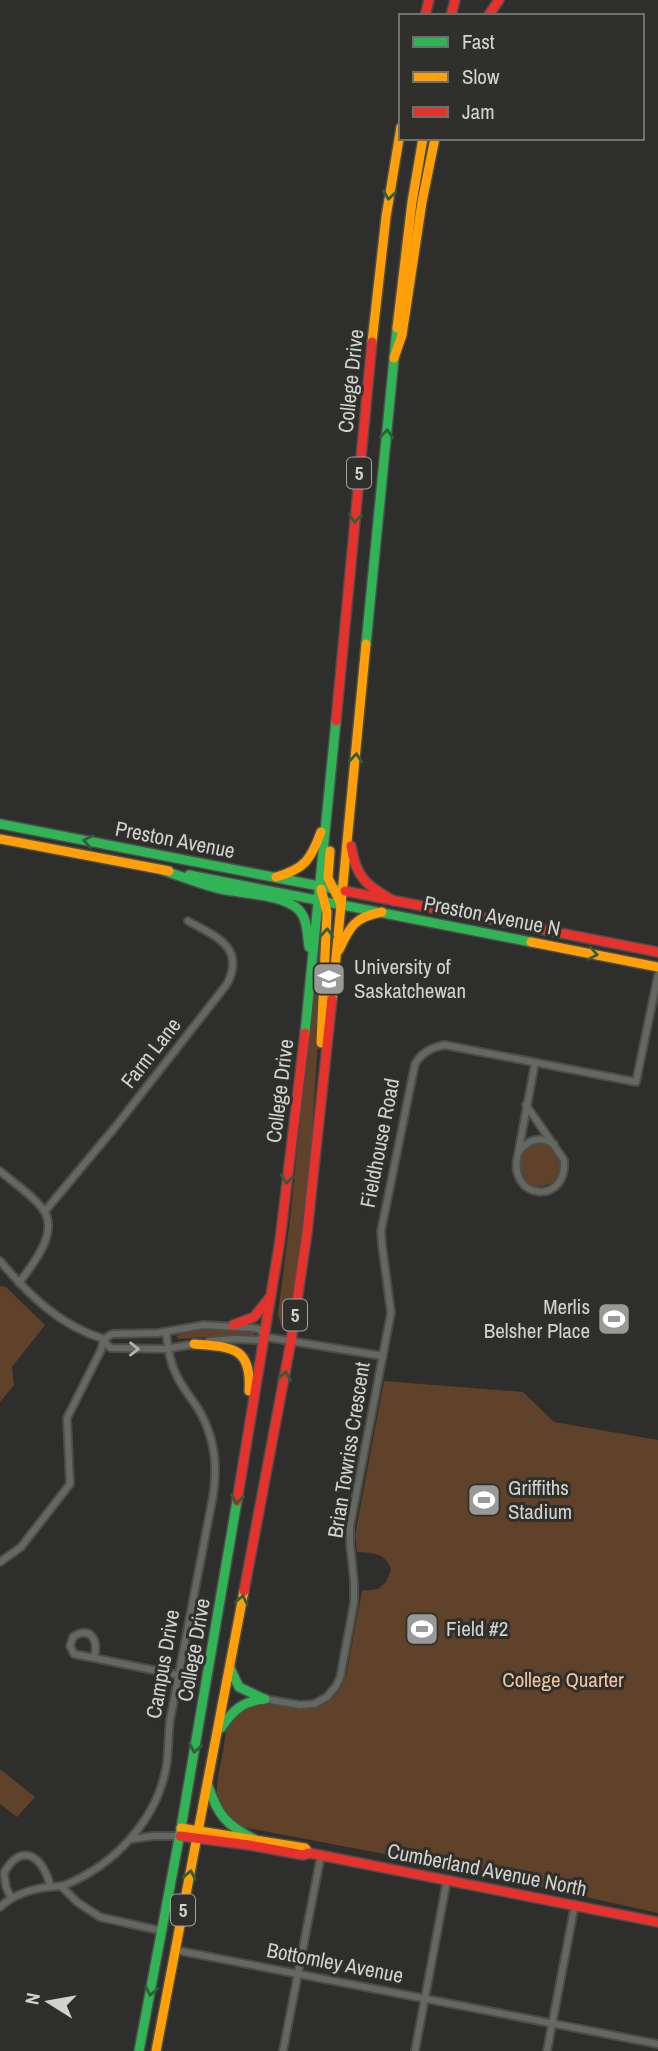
<svg xmlns="http://www.w3.org/2000/svg" width="658" height="2051" viewBox="0 0 658 2051" font-family="'Archivo Narrow',sans-serif">
<style>
.green{fill:#5f4229}
.lines{fill:none;stroke-linecap:round;stroke-linejoin:round}
.street-casing{stroke:#4c4c4a;stroke-width:10}
.fast-casing{stroke:#4c4c4a;stroke-width:12}
.slow-casing{stroke:#4c4c4a;stroke-width:12}
.jam-casing{stroke:#4c4c4a;stroke-width:12}
.street{stroke:#646860;stroke-width:6}
.fast{stroke:#30b455;stroke-width:9}
.slow{stroke:#ff9f0a;stroke-width:9}
.jam{stroke:#e5322d;stroke-width:9}
.oneway{stroke:#2f5e3a}
.oneway2{stroke:#b1b2ae}
.labels{text-anchor:middle;stroke-width:6;stroke-linejoin:round;paint-order:stroke}
.shield{fill:#2f2f2b;stroke:#a1a19e;stroke-width:2}
.shield-label{font-size:19px;font-weight:bold;fill:#d2d2d0}
.street-label{font-size:21px;fill:#d2d2d0;stroke:#2f2f2b}
.poi-label{font-size:21px;fill:#d2d2d0;stroke:#2f2f2b;text-anchor:start}
.park-label{font-size:21px;fill:#f5c5a1;stroke:#2f2f2b}
</style>
<rect width="100%" height="100%" fill="#2e2e2c"/>
<g class="green">
<path d="M326 921 311 1149 304 1219 290 1316 283 1326 281 1325 278 1314 291 1211 318 938Z"/>
<path d="M537 1142 549 1145C590 1183 515 1207 520 1162 521 1152 528 1146 537 1142Z"/>
<path d="M0 1286 6 1287 45 1325 12 1367 14 1385 0 1402Z"/>
<path d="M222 1328 251 1331 255 1334 254 1337H250L223 1336 179 1339 176 1336 189 1331Z"/>
<path d="M384 1381 523 1392 554 1422 658 1440V1913L432 1863 242 1827C231 1824 221 1811 218 1800 214 1785 221 1766 223 1751 225 1742 225 1727 230 1719 261 1679 322 1743 346 1676L362 1591 378 1589 386 1582 391 1570C386 1552 372 1553 357 1552L355 1535Z"/>
<path d="M0 1769 35 1797 17 1817 0 1804Z"/>
</g>
<g class="lines">
<defs>
<g id="street">
<path d="M526 1105 564 1160C568 1206 506 1200 518 1154L535 1063"/>
<path d="M519 1152C528 1139 540 1136 554 1144"/>
<path d="M0 1171C14 1183 31 1194 42 1208 61 1231 32 1265 19 1283"/>
<path d="M45 1211 116 1126 227 984C246 947 215 936 188 921"/>
<path d="M0 1261C29 1295 60 1326 104 1339L107 1345 111 1348 165 1349 195 1344"/>
<path d="M104 1339 112 1334 158 1333 204 1325 253 1328 259 1329 264 1335"/>
<path d="M209 1341 235 1339 257 1340 265 1337 383 1356"/>
<path d="M0 1562 21 1547 70 1484 67 1418 101 1350 104 1339"/>
<path d="M94 1658 74 1654 70 1646 73 1637C91 1625 99 1641 94 1658L178 1675"/>
<path d="M265 1699 300 1705 314 1704 327 1697 336 1686 340 1678 354 1603V1581L350 1544V1526L391 1313 382 1245 381 1231 415 1064C422 1052 432 1047 445 1045L636 1082 658 975"/>
<path d="M132 1839 153 1836H180"/>
<path d="M61 1886 77 1902 100 1917 162 1931"/>
<path d="M11 1898 6 1887 4 1873C22 1840 44 1858 50 1886"/>
<path d="M0 1907C13 1895 31 1889 49 1887 55 1886 59 1887 65 1885 114 1865 156 1821 166 1768 169 1752 168 1736 170 1720L213 1496C218 1465 214 1434 197 1407 190 1396 181 1386 176 1374 169 1361 168 1346 166 1332"/>
<path d="M175 1950 658 2044"/>
<path d="M283 2051 321 1855"/>
<path d="M415 2051 447 1880"/>
<path d="M547 2051 575 1904"/>
</g>
<g id="fast">
<path d="M366 644 397 328"/>
<path d="M0 824 345 891"/>
<path d="M162 870C181 876 200 884 220 889 242 894 283 894 299 910 308 920 307 935 309 947"/>
<path d="M189 875 531 942"/>
<path d="M305 1033 336 721"/>
<path d="M230 1668 239 1687 262 1698"/>
<path d="M221 1728C233 1710 243 1701 265 1699"/>
<path d="M208 1786C218 1815 226 1825 254 1839"/>
<path d="M139 2051 181 1828 237 1501"/>
</g>
<g id="slow">
<path d="M397 328 412 202 423 138"/>
<path d="M372 342 386 217 401 127"/>
<path d="M394 358 402 335 422 202 435 138"/>
<path d="M0 839 169 871"/>
<path d="M330 851 328 878 341 904"/>
<path d="M276 877C305 869 311 859 321 832"/>
<path d="M321 889 327 912 321 1043"/>
<path d="M531 942 658 967"/>
<path d="M339 950C350 926 355 917 382 912"/>
<path d="M332 999 366 644"/>
<path d="M194 1344C231 1347 252 1346 249 1391"/>
<path d="M181 1828 305 1848 309 1853"/>
<path d="M156 2051 244 1591"/>
</g>
<g id="jam">
<path d="M425 16 429 0"/>
<path d="M451 16 455 0"/>
<path d="M488 16 499 0"/>
<path d="M336 721 372 342"/>
<path d="M351 846C356 878 367 886 394 901"/>
<path d="M345 891 658 952"/>
<path d="M233 1325 254 1317 270 1297"/>
<path d="M237 1501 280 1240 305 1033"/>
<path d="M244 1591 291 1341 307 1233 332 999"/>
<path d="M180 1836 249 1845 303 1855 309 1853 658 1922"/>
</g>
</defs>
<use href="#street" class="street-casing"/>
<use href="#fast" class="fast-casing"/>
<use href="#slow" class="slow-casing"/>
<use href="#jam" class="jam-casing"/>
<use href="#street" class="street"/>
<use href="#fast" class="fast"/>
<use href="#slow" class="slow"/>
<use href="#jam" class="jam"/>
</g>
<defs><path id="oneway-chevron" d="M-2-3.5L2.5 0L-2 3.5" fill="none" stroke-width="1.6" stroke-linecap="round" stroke-linejoin="round" transform="scale(1.75)"/></defs>
<g class="oneway">
<use href="#oneway-chevron" transform="translate(389 195) rotate(98)"/>
<use href="#oneway-chevron" transform="translate(387 434) rotate(-85)"/>
<use href="#oneway-chevron" transform="translate(355 518) rotate(96)"/>
<use href="#oneway-chevron" transform="translate(356 758) rotate(-85)"/>
<use href="#oneway-chevron" transform="translate(88 841) rotate(-169)"/>
<use href="#oneway-chevron" transform="translate(327 933) rotate(-87)"/>
<use href="#oneway-chevron" transform="translate(593 954) rotate(11)"/>
<use href="#oneway-chevron" transform="translate(287 1179) rotate(97)"/>
<use href="#oneway-chevron" transform="translate(285 1376) rotate(-80)"/>
<use href="#oneway-chevron" transform="translate(237 1499) rotate(100)"/>
<use href="#oneway-chevron" transform="translate(242 1600) rotate(-79)"/>
<use href="#oneway-chevron" transform="translate(195 1748) rotate(100)"/>
<use href="#oneway-chevron" transform="translate(190 1875) rotate(-79)"/>
<use href="#oneway-chevron" transform="translate(151 1991) rotate(101)"/>
</g>
<use class="oneway2" href="#oneway-chevron" transform="translate(134 1349) rotate(1)"/>
<defs>
<symbol id="university-square" viewBox="-11 -11 22 22"><rect x="-9" y="-9" width="18" height="18" rx="4" fill="#999997" stroke="#2f2f2b"/><path d="M0-5L7-2L0 1L-7-2ZM-4 1L0 2.5L4 1V4Q0 6-4 4Z" fill="#fff"/></symbol>
<symbol id="stadium-square" viewBox="-11 -11 22 22"><rect x="-9" y="-9" width="18" height="18" rx="4" fill="#999997" stroke="#2f2f2b"/><path d="M0-5a6.5 5 0 1 0 0 10a6.5 5 0 1 0 0-10ZM-3.5-1.8h7v3.6h-7Z" fill="#fff"/></symbol>
</defs>
<g fill-rule="evenodd">
<use href="#university-square" x="310" y="960" width="38" height="38"/>
<use href="#stadium-square" x="595" y="1300" width="38" height="38"/>
<use href="#stadium-square" x="465" y="1481" width="38" height="38"/>
<use href="#stadium-square" x="403" y="1610" width="38" height="38"/>
</g>
<g class="labels">
<g class="shield">
<rect x="347" y="457.5" width="24" height="31" rx="5"/>
<rect x="283" y="1299.5" width="24" height="31" rx="5"/>
<rect x="171" y="1894.5" width="24" height="31" rx="5"/>
</g>
<g class="shield-label">
<text x="359" y="480">5</text>
<text x="295" y="1322">5</text>
<text x="183" y="1917">5</text>
</g>
<g class="street-label">
<text transform="translate(351 381) rotate(-84)" y="7">College Drive</text>
<text transform="translate(175 840) rotate(11)" y="7">Preston Avenue</text>
<text transform="translate(492 916) rotate(11)" y="7">Preston Avenue N</text>
<text transform="translate(151 1053) rotate(-52)" y="7">Farm Lane</text>
<text transform="translate(280 1091) rotate(-83)" y="7">College Drive</text>
<text transform="translate(380 1143) rotate(-79)" y="7">Fieldhouse Road</text>
<text transform="translate(349 1450) rotate(-81)" y="7">Brian Towriss Crescent</text>
<text transform="translate(194 1650) rotate(-80)" y="7">College Drive</text>
<text transform="translate(163 1664) rotate(-80)" y="7">Campus Drive</text>
<text transform="translate(487 1870) rotate(11)" y="7">Cumberland Avenue North</text>
<text transform="translate(335 1963) rotate(11)" y="7">Bottomley Avenue</text>
</g>
<g class="poi-label">
<text x="354" y="974">University of<tspan x="354" dy="24">Saskatchewan</tspan></text>
<text x="590" y="1314" text-anchor="end">Merlis<tspan x="590" dy="24">Belsher Place</tspan></text>
<text x="508" y="1495">Griffiths<tspan x="508" dy="24">Stadium</tspan></text>
<text x="446" y="1636">Field #2</text>
</g>
<g class="park-label">
<text x="563" y="1687">College Quarter</text>
</g>
</g>
<rect x="399" y="14" width="245" height="126" fill="#2f2f2b" stroke="#70706d" stroke-width="2"/>
<rect x="413" y="37" width="35" height="10" fill="#30b455" stroke="#70706d" stroke-width="2"/>
<text x="462" y="49" font-size="21" fill="#d2d2d0">Fast</text>
<rect x="413" y="72" width="35" height="10" fill="#ff9f0a" stroke="#70706d" stroke-width="2"/>
<text x="462" y="84" font-size="21" fill="#d2d2d0">Slow</text>
<rect x="413" y="107" width="35" height="10" fill="#e5322d" stroke="#70706d" stroke-width="2"/>
<text x="462" y="119" font-size="21" fill="#d2d2d0">Jam</text>
<g transform="translate(49 2002) rotate(281)" stroke="#2f2f2b" stroke-width="5" paint-order="stroke">
<path d="M0-5L12 26L0 18L-12 26Z" fill="#d2d2d0"/>
<text y="-10" font-size="19" font-weight="bold" text-anchor="middle" fill="#d2d2d0">N</text>
</g>
</svg>
